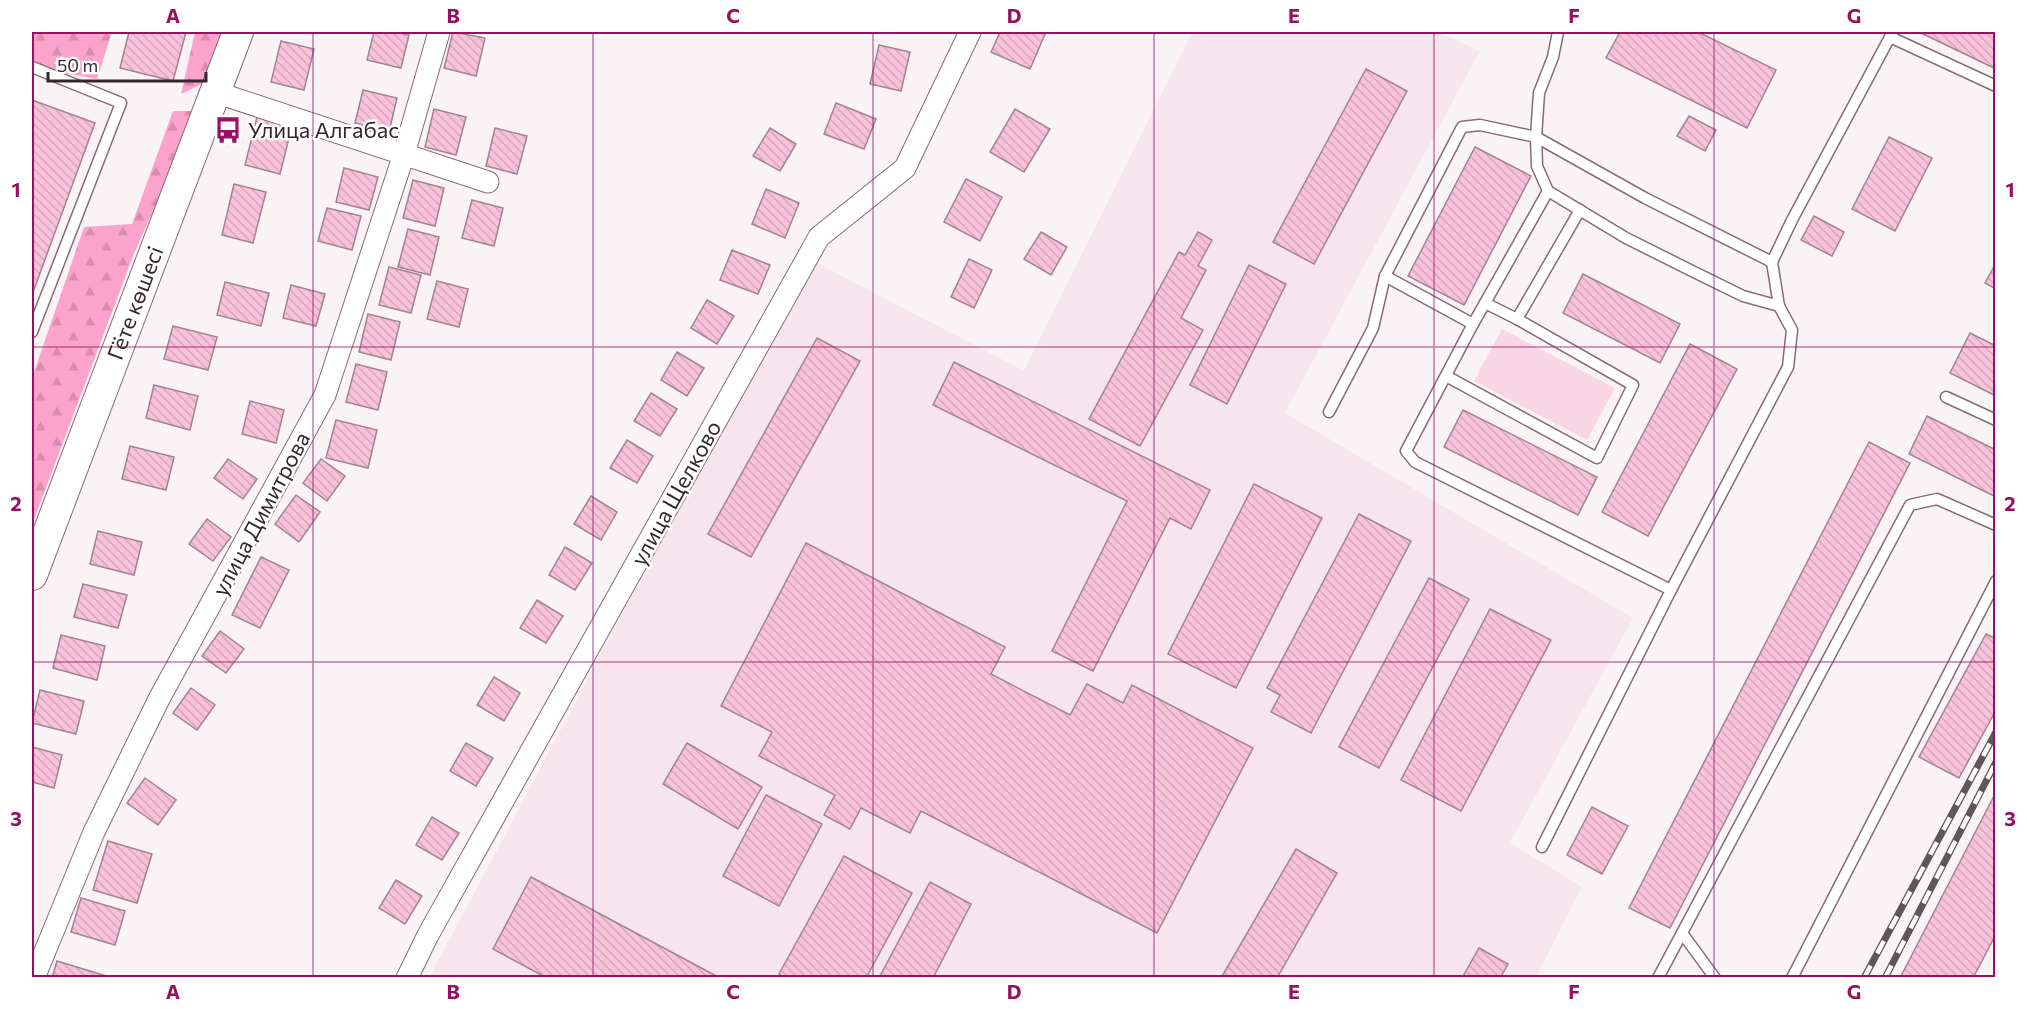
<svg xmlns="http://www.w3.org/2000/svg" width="2027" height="1009" viewBox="0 0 2027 1009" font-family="Commissioner,sans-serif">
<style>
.built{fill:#f6e5ec}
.forest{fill:url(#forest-firs)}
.park{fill:#f9d6e4}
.building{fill:url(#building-back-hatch);stroke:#a28391;stroke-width:1.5}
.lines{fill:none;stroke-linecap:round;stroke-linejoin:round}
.lane-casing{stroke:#886a77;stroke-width:13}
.street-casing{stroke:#886a77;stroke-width:23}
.secondary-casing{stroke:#886a77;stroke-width:32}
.lane{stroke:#fff;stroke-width:10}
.street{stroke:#fff;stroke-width:21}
.secondary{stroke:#fff;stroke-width:30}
.rail-casing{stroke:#61555a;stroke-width:7}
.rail{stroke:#fff;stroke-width:4.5;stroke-dasharray:14;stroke-linecap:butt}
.grid{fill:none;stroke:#980e62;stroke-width:1.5;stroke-opacity:0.55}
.labels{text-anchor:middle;stroke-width:5;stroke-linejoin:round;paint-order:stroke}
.poi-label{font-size:22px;fill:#34272c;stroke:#fff;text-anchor:start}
.street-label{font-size:22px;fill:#34272c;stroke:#fff}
.neatline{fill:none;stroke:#980e62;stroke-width:2}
.grid-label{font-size:20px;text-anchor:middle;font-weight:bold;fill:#980e62}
</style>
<defs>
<pattern id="forest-firs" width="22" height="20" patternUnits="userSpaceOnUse" patternTransform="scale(1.5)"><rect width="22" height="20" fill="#fca3cc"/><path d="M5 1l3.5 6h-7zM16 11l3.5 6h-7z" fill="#d98caf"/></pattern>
<pattern id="building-back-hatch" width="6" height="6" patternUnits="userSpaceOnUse" patternTransform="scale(1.5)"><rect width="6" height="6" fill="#f9c2da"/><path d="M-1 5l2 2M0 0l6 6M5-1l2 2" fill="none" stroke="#d6a7bb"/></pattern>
</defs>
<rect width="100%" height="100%" fill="#faf3f6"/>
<path class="built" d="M1192 32H1438L1480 51 1285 413 1633 618 1510 843 1582 887 1536 977 429 978 619 620 815 262 1024 371Z"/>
<g class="forest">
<path d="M32 32H112L97 79 32 67Z"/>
<path d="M195 32H230L214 78 181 94Z"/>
<path d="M173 111H198L135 251 32 525V378L84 227 132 224Z"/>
</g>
<path class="park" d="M1502 329 1615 388 1587 440 1474 381Z"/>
<g class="building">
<path d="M129 32H186L173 81 120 68Z"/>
<path d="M374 32H395L409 35 401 68 367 60Z"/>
<path d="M453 32 485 38 476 76 444 68Z"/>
<path d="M1000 32H1046L1030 69 991 52Z"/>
<path d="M1620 32H1698L1776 70 1747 128 1606 58Z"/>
<path d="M1919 32H1996V69Z"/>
<path d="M281 41 314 49 304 90 271 82Z"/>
<path d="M879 45 910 52 901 91 870 84Z"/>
<path d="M1366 69 1407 91 1314 264 1273 242Z"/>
<path d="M363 90 397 98 389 132 355 123Z"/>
<path d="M32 100 95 123 32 295Z"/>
<path d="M836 103 876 119 864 149 824 134Z"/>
<path d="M434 109 466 117 456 155 425 147Z"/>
<path d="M1015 109 1050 129 1024 172 990 152Z"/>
<path d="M1689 116 1716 130 1705 151 1677 136Z"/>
<path d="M257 117 292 126 280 174 245 165Z"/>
<path d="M495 128 527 136 517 174 486 166Z"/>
<path d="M770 128 796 144 780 171 753 156Z"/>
<path d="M1889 137 1932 158 1895 231 1852 209Z"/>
<path d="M1475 147 1531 176 1464 305 1408 276Z"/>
<path d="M344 168 378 177 369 210 336 202Z"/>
<path d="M966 179 1002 197 980 241 944 222Z"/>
<path d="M413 180 444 188 435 226 403 218Z"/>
<path d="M234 184 266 192 253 243 222 235Z"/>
<path d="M766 189 799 203 785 238 752 224Z"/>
<path d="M472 200 503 208 494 246 462 238Z"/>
<path d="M327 208 361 216 352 250 318 241Z"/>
<path d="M1814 216 1844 232 1832 256 1801 240Z"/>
<path d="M408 229 439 237 430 275 398 267Z"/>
<path d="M1041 232 1067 247 1051 275 1024 259Z"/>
<path d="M1198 232 1212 240 1198 266 1206 270 1181 318 1203 330 1140 446 1089 419 1179 252 1185 255Z"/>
<path d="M732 250 770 265 758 294 720 280Z"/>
<path d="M969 259 992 270 974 308 951 297Z"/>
<path d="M1996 263V289L1985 283Z"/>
<path d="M1249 265 1286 284 1227 404 1190 385Z"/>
<path d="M389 267 421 275 411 313 379 305Z"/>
<path d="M1583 274 1680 324 1660 363 1563 313Z"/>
<path d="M437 281 468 289 459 327 427 319Z"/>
<path d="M225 282 269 293 261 326 217 315Z"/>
<path d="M291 285 325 294 316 326 283 318Z"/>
<path d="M707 300 734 316 717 344 691 328Z"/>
<path d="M368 314 400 322 391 360 359 352Z"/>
<path d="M173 326 217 337 208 370 164 359Z"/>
<path d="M1970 333 1996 346V396L1950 373Z"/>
<path d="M817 338 860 361 751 557 708 534Z"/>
<path d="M1690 344 1737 369 1648 536 1602 512Z"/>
<path d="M677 352 704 368 687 396 661 380Z"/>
<path d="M954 362 1210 490 1191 529 1170 518 1093 671 1052 651 1127 501 933 405Z"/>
<path d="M356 364 387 372 378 410 346 402Z"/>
<path d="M154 385 198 396 190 430 146 418Z"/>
<path d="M651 393 677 409 660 436 634 421Z"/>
<path d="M250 401 284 410 276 443 242 434Z"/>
<path d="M1463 410 1597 477 1578 515 1444 447Z"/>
<path d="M1927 416 1996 450V497L1909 454Z"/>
<path d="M336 420 377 430 368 468 326 458Z"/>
<path d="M627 440 653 456 637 483 610 468Z"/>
<path d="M1869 442 1910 463 1670 928 1629 908Z"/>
<path d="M130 446 174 457 166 490 122 479Z"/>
<path d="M228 459 257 479 243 499 214 478Z"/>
<path d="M321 459 345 476 327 501 303 483Z"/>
<path d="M1254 484 1322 518 1236 688 1168 654Z"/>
<path d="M296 495 320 512 299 542 275 524Z"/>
<path d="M591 496 617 512 601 540 574 524Z"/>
<path d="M1359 514 1411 541 1311 733 1271 712 1280 695 1267 688Z"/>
<path d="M207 519 231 537 213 561 189 544Z"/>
<path d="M98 531 142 542 134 575 90 564Z"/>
<path d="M806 543 1005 647 991 674 1070 715 1087 684 1123 703 1132 685 1253 748 1157 933 921 811 910 833 861 808 850 829 824 815 835 795 759 756 772 732 721 706Z"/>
<path d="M565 547 592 563 575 590 549 575Z"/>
<path d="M261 557 289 570 260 628 232 615Z"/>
<path d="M1429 578 1469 599 1379 768 1339 747Z"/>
<path d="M83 584 127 595 118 628 74 617Z"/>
<path d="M537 600 563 616 546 643 520 628Z"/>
<path d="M1490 609 1551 640 1461 811 1401 780Z"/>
<path d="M220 631 244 649 226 673 202 656Z"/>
<path d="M1986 634 1996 639V710L1959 778 1919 757Z"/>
<path d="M61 635 105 646 97 680 53 668Z"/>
<path d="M494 677 520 693 504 721 477 705Z"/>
<path d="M191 688 215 705 197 730 173 713Z"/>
<path d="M40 690 84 701 76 734 32 723Z"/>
<path d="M466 743 493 758 476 786 450 771Z"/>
<path d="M687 743 762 787 738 829 663 784Z"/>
<path d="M32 747 62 755 54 788 32 782Z"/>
<path d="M145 778 176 800 158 825 127 803Z"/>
<path d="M1996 792V934L1973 978H1900Z"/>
<path d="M766 795 822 824 779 906 723 876Z"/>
<path d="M1592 807 1628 826 1602 874 1567 855Z"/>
<path d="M432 817 459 833 442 860 416 845Z"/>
<path d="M108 841 152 854 137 903 93 890Z"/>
<path d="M1296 849 1337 873 1277 978H1221Z"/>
<path d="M844 856 912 893 866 978H785L779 974Z"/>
<path d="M531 877 720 978H547L493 949Z"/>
<path d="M396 880 422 896 405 924 379 908Z"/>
<path d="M930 882 971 904 933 978H879Z"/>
<path d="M81 898 125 911 115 945 71 932Z"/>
<path d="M1479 948 1508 964 1500 978H1462Z"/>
<path d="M57 961 113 978H52Z"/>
</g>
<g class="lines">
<defs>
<g id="lane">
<path d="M1893 32 1890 37 1996 86"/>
<path d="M32 67 121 103 32 332"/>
<path d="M1536 137 1645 198 1772 262 1792 220 1890 37"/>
<path d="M1536 137 1537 166 1548 191"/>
<path d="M1772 262 1779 306"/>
<path d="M1385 276 1473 324 1485 303 1517 319"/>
<path d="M1485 303 1548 191 1626 238 1692 271 1743 296 1779 306 1792 330 1788 367 1671 590 1542 847"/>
<path d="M1473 324 1406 451 1415 462 1671 590"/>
<path d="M1446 376 1597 458 1633 385 1517 319 1580 210"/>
<path d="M1946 397 1996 420"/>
<path d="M1329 412 1373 328 1385 276 1462 127 1480 125 1536 137 1539 93 1553 57 1558 32"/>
<path d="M1682 933 1715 978"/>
<path d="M1658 978 1910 505 1937 499 1996 525"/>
<path d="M1792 978 1996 581"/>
</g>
<g id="street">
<path d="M215 92 488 182"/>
<path d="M34 978 94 832 159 699 325 395 404 154 439 32"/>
<path d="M407 978 428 935 819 237 905 168 970 32"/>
</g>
<g id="secondary">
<path id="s1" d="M32 575 238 32"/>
</g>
</defs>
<use href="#lane" class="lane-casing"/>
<use href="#street" class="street-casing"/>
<use href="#secondary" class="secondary-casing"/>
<use href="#lane" class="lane"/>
<use href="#street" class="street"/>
<use href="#secondary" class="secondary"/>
<defs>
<g id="rail">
<path d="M1864 978 1996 732"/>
<path d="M1885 978 1996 762"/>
</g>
</defs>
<use href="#rail" class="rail-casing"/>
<use href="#rail" class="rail"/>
</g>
<path class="grid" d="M313 32V978M593 32V978M873 32V978M1154 32V978M1434 32V978M1714 32V978M32 347H1996M32 662H1996"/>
<defs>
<symbol id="bus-bare" viewBox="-9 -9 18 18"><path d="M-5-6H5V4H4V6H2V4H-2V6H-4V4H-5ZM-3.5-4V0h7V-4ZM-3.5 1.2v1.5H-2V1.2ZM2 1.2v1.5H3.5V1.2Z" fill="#980e62" stroke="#fff" stroke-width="2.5" paint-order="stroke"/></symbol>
</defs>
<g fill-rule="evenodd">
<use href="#bus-bare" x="209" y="111" width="38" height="38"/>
</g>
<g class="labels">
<g class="poi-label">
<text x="248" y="138">Улица Алгабас</text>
</g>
<g class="street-label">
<text dy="8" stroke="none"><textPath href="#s1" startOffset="291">Гёте көшесі</textPath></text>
<text transform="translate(676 493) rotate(-61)" y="8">улица Щелково</text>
<text transform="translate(261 514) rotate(-62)" y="8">улица Димитрова</text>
</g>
</g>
<rect width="2027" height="1009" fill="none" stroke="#ffffff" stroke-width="66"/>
<path d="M48 72v9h158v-9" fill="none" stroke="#34272c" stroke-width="3"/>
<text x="57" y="72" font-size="18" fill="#34272c" stroke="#ffffff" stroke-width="4.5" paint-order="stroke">50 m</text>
<rect x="33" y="33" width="1961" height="943" class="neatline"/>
<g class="grid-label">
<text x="173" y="23">A</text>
<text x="453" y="23">B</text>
<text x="733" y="23">C</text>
<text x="1014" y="23">D</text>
<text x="1294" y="23">E</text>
<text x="1574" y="23">F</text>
<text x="1854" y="23">G</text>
<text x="16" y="197">1</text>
<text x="2010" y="197">1</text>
<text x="16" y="511">2</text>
<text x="2010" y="511">2</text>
<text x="16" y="826">3</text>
<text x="2010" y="826">3</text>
<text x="173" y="999">A</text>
<text x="453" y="999">B</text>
<text x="733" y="999">C</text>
<text x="1014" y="999">D</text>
<text x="1294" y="999">E</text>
<text x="1574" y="999">F</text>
<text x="1854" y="999">G</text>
</g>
</svg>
